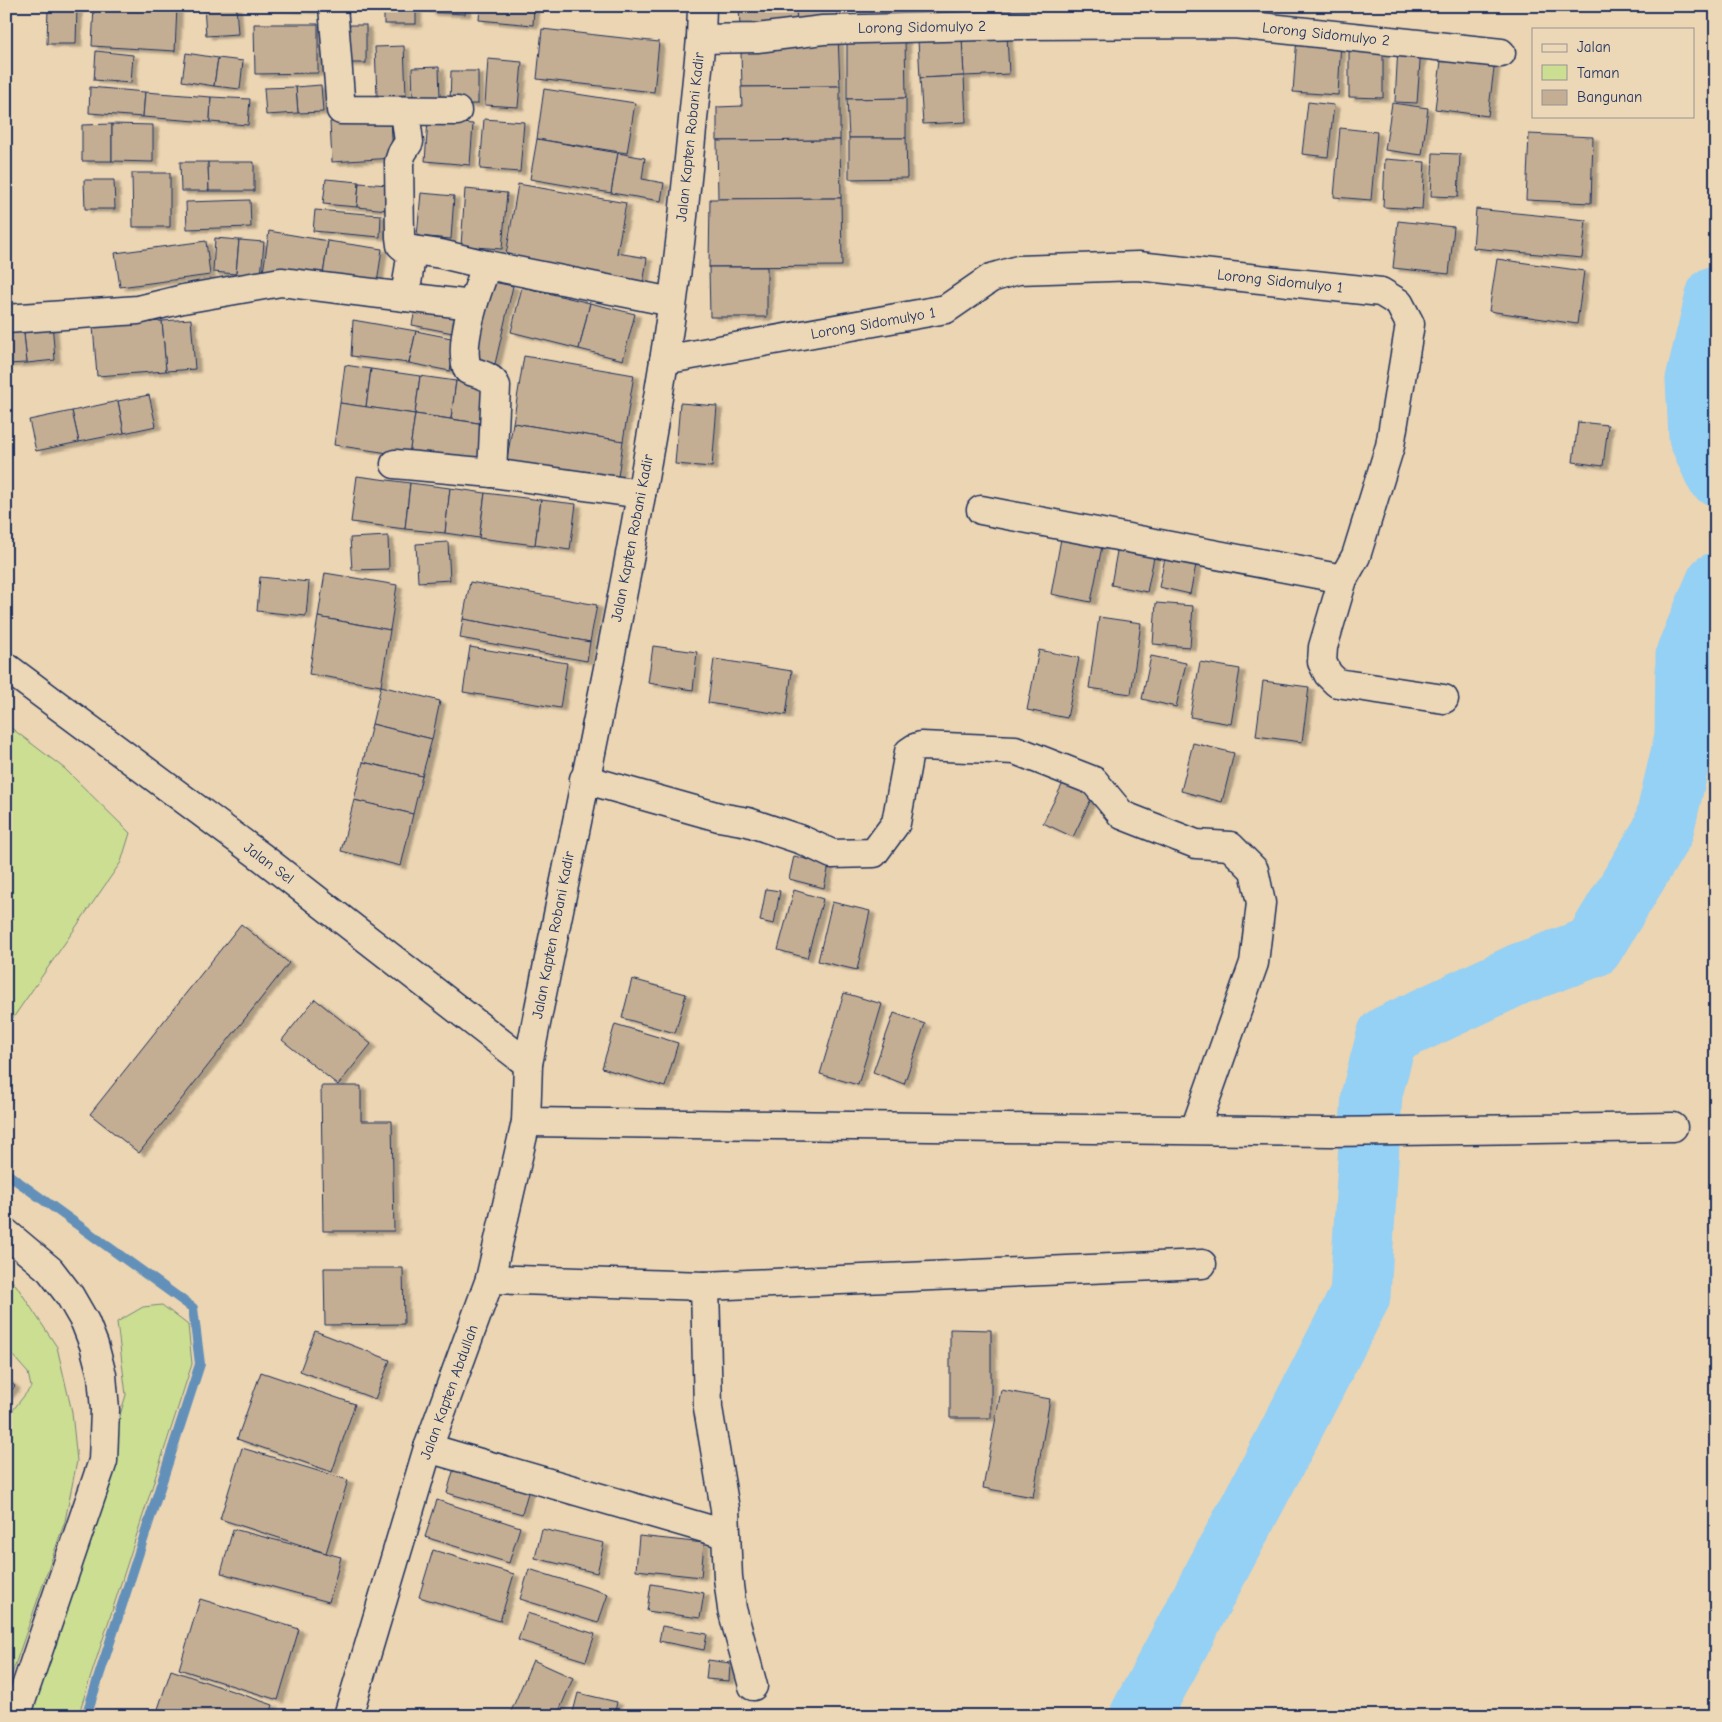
<svg xmlns="http://www.w3.org/2000/svg" width="1722" height="1722" viewBox="0 0 1722 1722" font-family="'Comic Neue',sans-serif">
<style>
.green{fill:#ccde92;stroke:#748678}
.lines{fill:none;stroke-linecap:round;stroke-linejoin:round}
.stream{stroke:#6490b9;stroke-width:10}
.river{stroke:#95d0f5;stroke-width:61}
.building{fill:#c4ae93;stroke:#1b2f5e;filter:url(#shadow)}
.street-casing{stroke:#1b2f5e;stroke-width:31}
.secondary-casing{stroke:#1b2f5e;stroke-width:31}
.street{stroke:#ecd7b6;stroke-width:28}
.secondary{stroke:#ecd7b6;stroke-width:28}
.labels{text-anchor:middle;stroke-width:4;stroke-linejoin:round;paint-order:stroke}
.street-label{font-size:15px;fill:#1b2f5e;stroke:#ecd7b6}
</style>
<defs>
<filter id="shadow"><feDropShadow dx="5.5" dy="3" stdDeviation="1" flood-color="#0004"/></filter>
</defs>
<rect width="100%" height="100%" fill="#ecd5b2"/>
<filter id="ink" filterUnits="userSpaceOnUse"><feTurbulence type="fractalNoise" baseFrequency=".02" numOctaves="2"/><feDisplacementMap in="SourceGraphic" scale="10" xChannelSelector="R" yChannelSelector="G"/><feConvolveMatrix kernelMatrix="1 2 1 2 8 2 1 2 1" color-interpolation-filters="sRGB"/></filter>
<g filter="url(#ink)">
<g class="green">
<path d="M6 724 65 769 130 833 121 862 6 1028Z"/>
<path d="M6 1276 16 1285 57 1347 72 1412 77 1461 65 1521 6 1691V1419L31 1387 28 1373 6 1348Z"/>
<path d="M162 1305 188 1325 192 1364 78 1716H29L126 1395 117 1322 143 1307Z"/>
</g>
<g class="lines">
<path class="stream" d="M6 1173 193 1308 200 1364 86 1716"/>
<g class="river">
<path d="M1716 296 1696 380 1699 437 1716 475"/>
<path d="M1140 1716 1281 1450 1360 1296 1372 1093 1387 1036 1519 974 1593 947 1663 831 1685 737 1686 654 1716 583"/>
</g>
</g>
<g class="building">
<path d="M48 6H77L76 44H47Z"/>
<path d="M94 6H177L175 51 92 46Z"/>
<path d="M204 6H236L238 34 206 36Z"/>
<path d="M263 6H312V10L263 8Z"/>
<rect x="384" y="6" width="32" height="18"/>
<path d="M430 6H466L465 14 429 12Z"/>
<path d="M480 6H534L533 25 479 20Z"/>
<path d="M739 6H796L797 25 740 27Z"/>
<path d="M796 6H836L837 23 797 25Z"/>
<path d="M254 24H318V73L255 74Z"/>
<rect x="346" y="25" width="20" height="38"/>
<path d="M542 29 659 42 654 92 537 79Z"/>
<path d="M838 36 840 86 742 87 741 53Z"/>
<path d="M1007 36 1009 74 964 76 962 38Z"/>
<path d="M1297 36 1341 40 1338 95 1293 92Z"/>
<path d="M905 38 906 98 847 99V39Z"/>
<path d="M962 38 964 76 920 78 918 40Z"/>
<path d="M404 46 406 95 377 96 375 47Z"/>
<path d="M1349 47 1383 48V98L1349 97Z"/>
<path d="M1398 47 1421 48 1417 103 1395 102Z"/>
<path d="M96 51 133 55 131 83 94 80Z"/>
<path d="M186 53 218 58 214 86 182 81Z"/>
<path d="M1442 53 1495 60 1488 116 1435 109Z"/>
<path d="M218 58 243 61 240 89 214 86Z"/>
<path d="M488 59 522 62 518 107 485 105Z"/>
<path d="M439 67 440 98 413 99 412 68Z"/>
<path d="M451 71H478V104H450Z"/>
<path d="M964 76 966 122 923 124 920 78Z"/>
<path d="M321 85 323 112 298 113 296 87Z"/>
<path d="M840 86V140L717 141V107L742 106 741 87Z"/>
<path d="M90 87 145 92 143 117 89 113Z"/>
<path d="M296 87 298 113 266 115 264 88Z"/>
<path d="M544 89 635 103 627 153 537 139Z"/>
<path d="M145 92 211 97 210 122 143 117Z"/>
<path d="M211 97 250 99 248 125 210 122Z"/>
<path d="M906 98V138H849L847 99Z"/>
<path d="M1308 102 1334 105 1328 157 1302 154Z"/>
<path d="M1392 103 1428 108 1422 155 1385 150Z"/>
<path d="M391 118 393 158 332 162 330 122Z"/>
<path d="M484 119 524 122 520 172 480 169Z"/>
<path d="M428 120 473 124 470 165 425 161Z"/>
<path d="M112 124V161H82V125Z"/>
<path d="M112 124 153 125V162L112 161Z"/>
<path d="M1340 128 1377 132 1371 200 1334 197Z"/>
<path d="M1529 134 1593 137 1591 203 1526 200Z"/>
<path d="M849 138H906L907 178 849 179Z"/>
<path d="M537 139 618 153 611 193 530 179Z"/>
<path d="M840 140 841 198 718 199 717 141Z"/>
<path d="M618 153 645 158 642 179 664 183 661 201 611 193Z"/>
<path d="M1433 153 1460 154 1458 197 1431 196Z"/>
<path d="M1385 159 1425 162 1422 209 1383 207Z"/>
<path d="M180 162H208L209 191H181Z"/>
<path d="M208 162H254V191H209Z"/>
<path d="M132 173H170V227H133Z"/>
<path d="M326 179 359 182 357 207 323 204Z"/>
<path d="M84 180H114L115 209H85Z"/>
<path d="M359 183 390 185 388 210 357 207Z"/>
<path d="M518 184 626 203 617 253 647 258 642 292 504 267Z"/>
<path d="M465 189 507 193 502 249 461 246Z"/>
<path d="M421 193 454 196 451 239 417 236Z"/>
<path d="M841 198 842 266 709 267 710 199Z"/>
<path d="M250 200 251 227 187 229 186 202Z"/>
<path d="M1476 209 1586 220 1582 258 1473 248Z"/>
<path d="M315 210 381 215 380 237 313 231Z"/>
<path d="M1398 221 1454 227 1449 274 1393 268Z"/>
<path d="M269 231 328 241 322 282 263 273Z"/>
<path d="M215 238 239 240 236 274 213 272Z"/>
<path d="M239 240 264 242 261 276 236 274Z"/>
<path d="M206 241 210 275 120 287 115 253Z"/>
<path d="M328 241 382 249 376 290 322 282Z"/>
<path d="M1497 259 1584 271 1577 324 1489 311Z"/>
<path d="M709 267H767V317H710Z"/>
<path d="M484 280 513 286 495 364 466 357Z"/>
<path d="M522 287 590 303 579 349 511 332Z"/>
<path d="M417 300 462 309 458 334 412 325Z"/>
<path d="M590 303 635 314 623 360 579 349Z"/>
<path d="M191 319 195 369 166 371 162 321Z"/>
<path d="M353 320 416 331 409 363 351 356Z"/>
<path d="M162 321 166 371 97 376 93 326Z"/>
<path d="M52 322 55 360 27 363 23 324Z"/>
<path d="M23 324 27 363 6 364V325Z"/>
<path d="M416 331 456 339 450 371 409 363Z"/>
<path d="M524 356 634 375 623 441 513 423Z"/>
<path d="M345 365 371 369 366 407 340 403Z"/>
<path d="M371 369 420 376 415 414 366 407Z"/>
<path d="M420 376 456 381 451 419 415 414Z"/>
<path d="M456 381 491 386 486 424 451 419Z"/>
<path d="M149 395 156 426 124 433 118 401Z"/>
<path d="M118 401 124 433 79 442 72 411Z"/>
<path d="M340 403 415 414 409 456 334 445Z"/>
<path d="M680 403 717 406 712 467 675 464Z"/>
<path d="M72 411 79 442 36 451 29 420Z"/>
<path d="M415 414 485 424 479 466 409 456Z"/>
<path d="M1578 422 1608 425 1603 466 1573 462Z"/>
<path d="M513 423 623 441 617 484 506 465Z"/>
<path d="M357 476 410 483 405 529 351 522Z"/>
<path d="M410 483 450 488 445 533 405 529Z"/>
<path d="M450 488 485 493 479 538 445 533Z"/>
<path d="M485 493 541 500 535 545 479 538Z"/>
<path d="M541 500 576 504 570 550 535 545Z"/>
<path d="M1062 533 1103 541 1091 602 1051 594Z"/>
<path d="M388 536 389 569 352 570 350 538Z"/>
<path d="M1119 540 1156 547 1147 592 1111 585Z"/>
<path d="M448 542 450 580 418 582 416 544Z"/>
<path d="M1167 548 1198 555 1190 594 1159 587Z"/>
<path d="M325 573 397 585 390 630 318 617Z"/>
<path d="M260 577 309 582 306 616 257 611Z"/>
<path d="M470 582 597 605 590 642 463 619Z"/>
<path d="M1156 603 1193 606 1190 647 1153 644Z"/>
<path d="M318 617 390 630 381 686 309 674Z"/>
<path d="M1099 617 1141 623 1131 694 1089 688Z"/>
<path d="M463 619 590 642 587 661 460 638Z"/>
<path d="M653 646 697 652 693 690 648 683Z"/>
<path d="M470 647 567 663 560 708 463 692Z"/>
<path d="M1039 650 1079 658 1067 718 1027 710Z"/>
<path d="M1151 656 1186 663 1176 707 1142 699Z"/>
<path d="M714 659 792 671 786 715 708 703Z"/>
<path d="M1200 662 1240 669 1231 724 1190 717Z"/>
<path d="M1263 681 1309 687 1302 742 1256 736Z"/>
<path d="M381 686 440 701 432 739 372 724Z"/>
<path d="M372 724 432 739 422 776 363 762Z"/>
<path d="M1193 743 1234 753 1222 802 1181 791Z"/>
<path d="M363 762 422 776 413 814 354 800Z"/>
<path d="M1064 781 1093 795 1073 837 1043 823Z"/>
<path d="M354 800 413 814 401 866 341 851Z"/>
<path d="M794 856 829 865 824 888 789 879Z"/>
<path d="M766 889 780 891 774 924 760 921Z"/>
<path d="M794 890 823 899 807 958 778 950Z"/>
<path d="M832 902 870 911 857 970 818 961Z"/>
<path d="M241 924 289 963 139 1153 90 1114Z"/>
<path d="M632 979 686 994 675 1033 622 1018Z"/>
<path d="M844 993 882 1004 858 1085 820 1074Z"/>
<path d="M315 999 371 1044 338 1085 282 1040Z"/>
<path d="M894 1013 925 1024 904 1084 873 1072Z"/>
<path d="M615 1024 678 1043 665 1087 602 1068Z"/>
<path d="M321 1086H361V1121H392L394 1231H323Z"/>
<path d="M324 1268H403L404 1324 325 1325Z"/>
<path d="M950 1329 991 1330V1418H950Z"/>
<path d="M315 1331 390 1360 375 1399 300 1371Z"/>
<path d="M261 1372 355 1404 332 1472 237 1439Z"/>
<path d="M6 1379 15 1386 6 1397Z"/>
<path d="M1001 1390 1050 1399 1033 1497 983 1488Z"/>
<path d="M242 1448 348 1480 326 1553 220 1519Z"/>
<path d="M454 1468 529 1489 522 1514 447 1493Z"/>
<path d="M437 1500 520 1527 509 1563 425 1537Z"/>
<path d="M233 1529 341 1557 329 1602 221 1573Z"/>
<path d="M542 1529 604 1543 597 1573 535 1558Z"/>
<path d="M639 1536 704 1543 701 1577 636 1570Z"/>
<path d="M433 1550 514 1574 500 1621 419 1597Z"/>
<path d="M529 1569 608 1594 598 1623 520 1599Z"/>
<path d="M651 1584 704 1593 700 1618 647 1611Z"/>
<path d="M200 1599 299 1629 278 1700 179 1669Z"/>
<path d="M527 1613 595 1634 586 1661 518 1640Z"/>
<path d="M662 1626 707 1634 704 1650 659 1641Z"/>
<path d="M533 1660 573 1678 557 1716H509Z"/>
<path d="M708 1660 730 1663 729 1681 706 1679Z"/>
<path d="M171 1670 273 1705 269 1716H178L158 1709Z"/>
<path d="M578 1693 617 1702 614 1716H572Z"/>
</g>
<g class="lines">
<defs>
<g id="street">
<path d="M333 6 341 110 457 111"/>
<path d="M701 39 757 38 823 30 1022 25 1234 24 1501 53"/>
<path d="M405 111 409 142 402 153 399 162 400 237 401 245 406 249 441 254 487 265 672 302"/>
<path d="M487 265C477 290 457 346 468 370 478 374 492 376 496 386L492 473"/>
<path d="M405 297 412 250"/>
<path d="M6 319 138 310 183 299 281 282 472 305"/>
<path d="M664 360 946 309 991 278 1018 270 1138 266 1381 292 1399 303 1410 324 1390 446 1356 556 1343 579 1323 647 1322 662 1328 674 1337 683 1444 699"/>
<path d="M395 464 492 473 641 494"/>
<path d="M981 510 1343 579"/>
<path d="M584 779 719 817 748 822 802 840 832 854 874 853 896 823 909 752 915 748 921 746 1015 750 1094 781 1122 815 1196 844 1230 846 1254 870 1261 903 1254 963 1195 1129"/>
<path d="M526 1122 1331 1132 1673 1127"/>
<path d="M6 1233 50 1270 70 1296 85 1322 94 1345 102 1375 105 1410 103 1461 16 1716"/>
<path d="M490 1279 705 1286 1202 1264"/>
<path d="M705 1286 708 1408 725 1509 728 1578 732 1609 753 1686"/>
<path d="M428 1448 725 1534"/>
</g>
<g id="secondary">
<path d="M6 667 263 858 528 1064"/>
<path d="M348 1716 428 1448 490 1279 526 1122 528 1064C574 830 626 597 664 361 681 255 690 146 701 39L702 6"/>
</g>
</defs>
<use href="#street" class="street-casing"/>
<use href="#secondary" class="secondary-casing"/>
<use href="#street" class="street"/>
<use href="#secondary" class="secondary"/>
</g>
</g>
<g class="labels">
<g class="street-label">
<text transform="translate(922 27) rotate(-1)" y="5">Lorong Sidomulyo 2</text>
<text transform="translate(1326 34) rotate(6)" y="5">Lorong Sidomulyo 2</text>
<text transform="translate(690 137) rotate(-84)" y="5">Jalan Kapten Robani Kadir</text>
<text transform="translate(1280 281) rotate(6)" y="5">Lorong Sidomulyo 1</text>
<text transform="translate(873 323) rotate(-10)" y="5">Lorong Sidomulyo 1</text>
<text transform="translate(632 538) rotate(-79)" y="5">Jalan Kapten Robani Kadir</text>
<text transform="translate(269 863) rotate(37)" y="5">Jalan Sel</text>
<text transform="translate(553 935) rotate(-79)" y="5">Jalan Kapten Robani Kadir</text>
<text transform="translate(449 1392) rotate(-70)" y="5">Jalan Kapten Abdullah</text>
</g>
</g>
<rect width="1722" height="1722" fill="none" stroke="#ecd7b6" stroke-width="25"/>
<rect x="12" y="12" width="1697" height="1697" fill="none" stroke="#1b2f5e" stroke-width="2" filter="url(#ink)"/>
<rect x="1532" y="28" width="162" height="90" fill="#ecd7b6" stroke="#989493"/>
<rect x="1542" y="44" width="25" height="8" fill="#ecd7b6" stroke="#989493"/>
<text x="1577" y="52" font-size="15" fill="#1b2f5e">Jalan</text>
<rect x="1542" y="65" width="25" height="15" fill="#ccde92" stroke="#989493"/>
<text x="1577" y="78" font-size="15" fill="#1b2f5e">Taman</text>
<rect x="1542" y="90" width="25" height="15" fill="#c4ae93" stroke="#989493"/>
<text x="1577" y="102" font-size="15" fill="#1b2f5e">Bangunan</text>
</svg>
